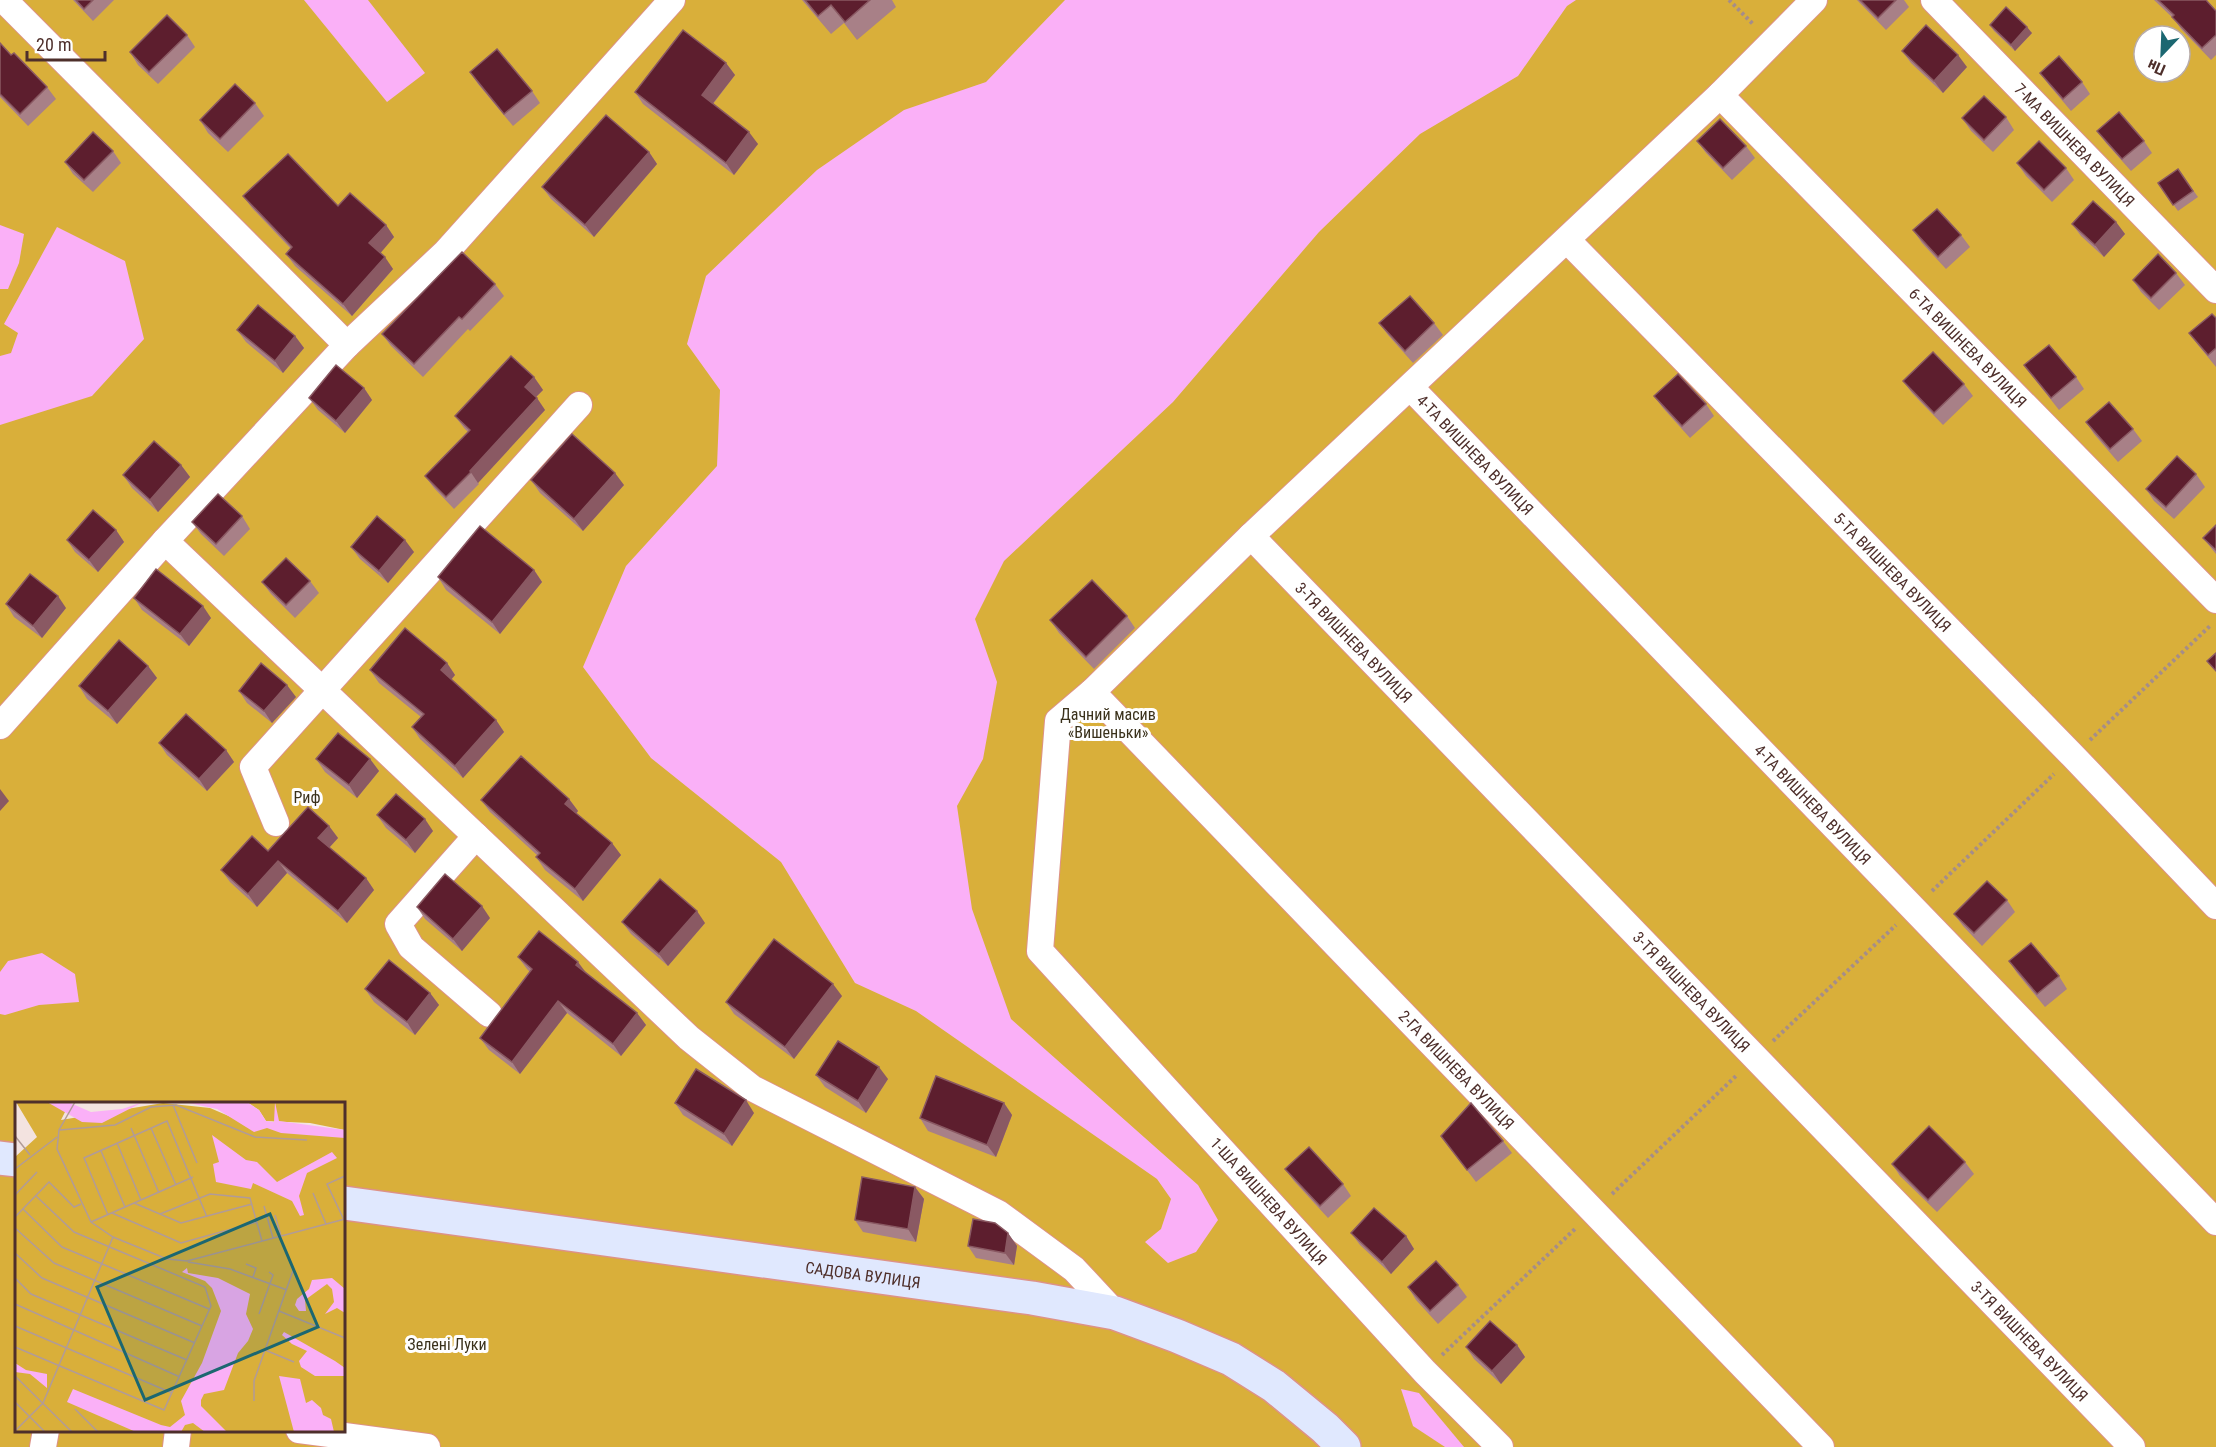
<svg xmlns="http://www.w3.org/2000/svg" width="2216" height="1447" viewBox="0 0 2216 1447" font-family="'Roboto Condensed',sans-serif">
<style>
.green{fill:#d9af3a;fill-rule:evenodd}
.water{fill:#fab0f7}
.lines{fill:none;stroke-linecap:round;stroke-linejoin:round}
.street-casing{stroke:#dd9287;stroke-width:28}
.secondary-casing{stroke:#dd9287;stroke-width:36}
.path{stroke:#a58d8a;stroke-width:4;stroke-dasharray:3 3;stroke-linecap:butt}
.street{stroke:#fff;stroke-width:26}
.secondary{stroke:#e0e8fe;stroke-width:33}
.wall{fill:#a88087}
.shaded-wall{fill:#8a5963}
.building{fill:#5d1e2e;stroke:#8a5963;stroke-width:1.5}
.labels{text-anchor:middle;stroke-width:6;stroke-linejoin:round;paint-order:stroke}
.street-label{font-size:16px;fill:#4e2f2b;stroke:#fff}
.park-label{font-size:16px;fill:#3a311b;stroke:#fff}
.inset-road{fill:none;stroke:#b19b98;stroke-width:1.5}
.view{fill:#1b6771;fill-opacity:0.15;stroke:#1b6771;stroke-width:3}
.inset-edge{fill:none;stroke:#4e2f2b;stroke-width:3}
</style>
<rect width="100%" height="100%" fill="#f3e3e0"/>
<path class="green" d="M0 0H2216V1447H0ZM2144 36H2180V72H2144ZM16 1104H344V1430H16Z"/>
<g class="water">
<path d="M304 0H368L425 73 387 102Z"/>
<path d="M1065 0H1576L1567 6 1518 76 1420 134 1319 232 1173 402 1004 561 975 619 997 682 983 759 957 806 972 909 1011 1019 1198 1185 1218 1220 1196 1252 1168 1263 1145 1242 1161 1229 1171 1199 1157 1179 916 1011 855 983 781 862 651 758 583 667 626 566 717 466 720 390 687 344 706 276 817 170 904 110 986 82Z"/>
<path d="M0 225 24 234 19 263 8 289H0Z"/>
<path d="M57 227 125 261 144 339 92 396 0 425V356L11 353 18 333 4 324Z"/>
<path d="M42 953 75 974 79 1002 39 1005 5 1015 0 1014V972L8 961Z"/>
<path d="M1401 1389 1419 1393 1464 1447H1445L1413 1426Z"/>
</g>
<g class="lines">
<defs>
<g id="street">
<path d="M4 0 347 345"/>
<path id="s1" d="M1934 0 2216 290"/>
<path id="s2" d="M1720 95 2216 600"/>
<path id="s3" d="M1567 240 2073 756 2216 906"/>
<path id="s4" d="M1410 387 2216 1222"/>
<path id="s5" d="M1251 536 2132 1447"/>
<path d="M165 541 689 1038 752 1088 998 1213 1074 1269 1115 1313"/>
<path id="s6" d="M1092 692 1821 1447"/>
<path d="M0 726 165 541 347 345 446 252 672 0"/>
<path d="M276 823 253 767 579 405"/>
<path d="M476 836 398 924 411 947 489 1014"/>
<path d="M299 1430 427 1447"/>
<path d="M43 1447 46 1430"/>
<path d="M176 1447 178 1430"/>
<path d="M1500 1447 1425 1372 1040 951 1058 721 1092 692 1251 536 1720 95 1814 0"/>
</g>
<g id="secondary">
<path d="M0 1158 16 1160"/>
<path id="s7" d="M344 1203 1032 1298 1115 1313 1177 1336 1231 1359 1274 1386 1325 1428 1344 1447"/>
</g>
</defs>
<use href="#street" class="street-casing"/>
<use href="#secondary" class="secondary-casing"/>
<g class="path">
<path d="M1729 0 1754 25"/>
<path d="M2090 740 2211 625"/>
<path d="M1932 891 2054 774"/>
<path d="M1773 1041 1896 925"/>
<path d="M1612 1194 1737 1075"/>
<path d="M1442 1355 1576 1228"/>
</g>
<use href="#street" class="street"/>
<use href="#secondary" class="secondary"/>
</g>
<g class="wall">
<path d="M73 0H114L93 21Z"/>
<path d="M802 0H892L896 7 857 40 844 23 831 34Z"/>
<path d="M1857 0H1904L1909 7 1886 30Z"/>
<path d="M2154 0H2206L2216 11V55L2211 60 2181 29 2174 19Z"/>
<path d="M1990 25 2032 33 2015 51 1994 31Z"/>
<path d="M187 35 195 47 158 84 138 65 130 52Z"/>
<path d="M0 43 11 55 47 87 56 99 28 126 0 97Z"/>
<path d="M1902 51 1967 67 1943 93 1911 63Z"/>
<path d="M726 63 735 75 713 104 758 144 734 175 643 104 635 92Z"/>
<path d="M470 72 532 91 540 103 513 126 478 84Z"/>
<path d="M2040 73 2082 82 2090 94 2071 111 2049 85Z"/>
<path d="M255 103 264 116 228 152 208 133 200 120Z"/>
<path d="M2006 117 2014 130 1993 152 1971 131 1962 118Z"/>
<path d="M2097 131 2144 141 2152 153 2131 171 2106 143Z"/>
<path d="M1697 141 1746 146 1755 158 1732 180 1706 153Z"/>
<path d="M113 151 121 163 93 192 73 174 65 162Z"/>
<path d="M649 152 657 164 594 237 551 199 542 187Z"/>
<path d="M2017 163 2066 168 2074 180 2052 202 2026 176Z"/>
<path d="M2178 169 2198 197 2178 211 2158 183Z"/>
<path d="M243 196 338 206 386 225 394 237 380 253 393 269 352 316 295 266 286 254 291 249 252 208Z"/>
<path d="M2116 222 2125 234 2104 257 2081 236 2072 224Z"/>
<path d="M1913 230 1961 235 1970 247 1946 269 1922 243Z"/>
<path d="M2176 273 2185 285 2159 310 2141 292 2133 280Z"/>
<path d="M495 284 504 296 470 331 468 329 423 377 391 346 382 334Z"/>
<path d="M2216 318V367L2198 345 2189 333Z"/>
<path d="M1379 323H1434L1443 335 1413 363 1388 335Z"/>
<path d="M237 330 295 336 304 348 283 373 246 342Z"/>
<path d="M2024 365 2076 377 2084 389 2059 410 2033 377Z"/>
<path d="M534 377 543 390 536 397 545 410 478 483 479 484 454 509 434 488 425 476 468 432 464 428 455 416Z"/>
<path d="M1903 381 1964 384 1973 396 1943 425 1912 393Z"/>
<path d="M364 388 372 400 345 433 318 410 309 398Z"/>
<path d="M1654 396 1706 404 1714 416 1690 438 1663 408Z"/>
<path d="M2086 422 2133 429 2142 441 2118 462 2094 434Z"/>
<path d="M181 465 190 477 158 512 132 488 123 475Z"/>
<path d="M2196 474 2205 487 2174 519 2154 501 2146 489Z"/>
<path d="M531 480 624 485 583 531 540 493Z"/>
<path d="M242 516 250 529 224 556 201 534 192 522Z"/>
<path d="M2216 525V554L2203 538Z"/>
<path d="M116 530 124 542 98 572 75 552 67 540Z"/>
<path d="M351 547 414 552 388 583 360 559Z"/>
<path d="M534 570 542 582 500 634 446 590 438 577Z"/>
<path d="M310 581 319 593 295 618 271 594 262 582Z"/>
<path d="M134 598 211 618 189 646 142 610Z"/>
<path d="M6 604 66 608 42 638 14 617Z"/>
<path d="M1127 616 1135 628 1094 669 1059 633 1050 620Z"/>
<path d="M447 663 455 675 451 680 496 720 504 732 463 778 420 739 412 727 421 717 379 683 370 670Z"/>
<path d="M148 666 157 678 117 724 87 699 79 686Z"/>
<path d="M239 691 296 697 272 723 247 703Z"/>
<path d="M159 743 226 750 234 762 207 791 167 755Z"/>
<path d="M316 759H370L379 771 357 798 325 772Z"/>
<path d="M569 799 578 811 576 814 621 855 583 901 545 870 536 857 538 856 490 812 481 800Z"/>
<path d="M377 815 433 831 415 853 386 828Z"/>
<path d="M329 826 338 838 329 848 366 878 374 890 347 923 287 873 257 907 230 882 221 870Z"/>
<path d="M2007 900 2015 912 1982 946 1963 926 1954 914Z"/>
<path d="M417 907 490 918 462 951 425 919Z"/>
<path d="M622 922 705 923 668 966 631 934Z"/>
<path d="M518 957 586 973 637 1013 646 1025 621 1056 567 1013 520 1074 489 1050 480 1038 530 972 527 969Z"/>
<path d="M2009 961 2059 976 2067 989 2045 1007 2017 973Z"/>
<path d="M365 989 430 993 439 1005 415 1035 374 1002Z"/>
<path d="M842 996 794 1059 734 1014 726 1002Z"/>
<path d="M816 1075 888 1079 866 1113 825 1087Z"/>
<path d="M675 1103 754 1113 732 1146 683 1115Z"/>
<path d="M1004 1103 1012 1115 996 1157 928 1131 920 1118Z"/>
<path d="M1441 1136 1503 1141 1512 1153 1476 1182Z"/>
<path d="M1965 1162 1974 1174 1937 1212 1900 1176 1892 1164Z"/>
<path d="M1285 1169 1343 1184 1351 1196 1328 1218 1294 1181Z"/>
<path d="M915 1187 924 1199 916 1242 863 1232 855 1220Z"/>
<path d="M1008 1233 1017 1246 1014 1265 976 1258 968 1246Z"/>
<path d="M1351 1233 1406 1236 1414 1249 1391 1274 1360 1245Z"/>
<path d="M1458 1285 1467 1297 1438 1324 1416 1300 1408 1287Z"/>
<path d="M1517 1345 1525 1357 1501 1384 1474 1359 1466 1347Z"/>
</g>
<g class="shaded-wall">
<path d="M2027 27 2032 33 2015 51 2011 45Z"/>
<path d="M1958 55 1967 67 1943 93 1934 81Z"/>
<path d="M726 63 735 75 710 107 702 95Z"/>
<path d="M749 132 758 144 734 175 726 163Z"/>
<path d="M649 152 657 164 594 237 585 225Z"/>
<path d="M2116 222 2125 234 2104 257 2095 245Z"/>
<path d="M386 225 394 237 378 256 369 243Z"/>
<path d="M385 257 393 269 352 316 343 304Z"/>
<path d="M295 336 304 348 283 373 275 361Z"/>
<path d="M534 377 543 390 534 399 525 387Z"/>
<path d="M364 388 372 400 345 433 336 421Z"/>
<path d="M537 398 545 410 478 483 470 471Z"/>
<path d="M181 465 190 477 158 512 150 500Z"/>
<path d="M615 473 624 485 583 531 574 519Z"/>
<path d="M116 530 124 542 98 572 89 560Z"/>
<path d="M405 540 414 552 388 583 379 571Z"/>
<path d="M534 570 542 582 500 634 492 622Z"/>
<path d="M58 596 66 608 42 638 33 626Z"/>
<path d="M203 606 211 618 189 646 180 634Z"/>
<path d="M447 663 455 675 449 682 441 670Z"/>
<path d="M148 666 157 678 117 724 108 711Z"/>
<path d="M287 685 296 697 272 723 264 711Z"/>
<path d="M496 720 504 732 463 778 455 766Z"/>
<path d="M226 750 234 762 207 791 199 779Z"/>
<path d="M370 759 379 771 357 798 349 785Z"/>
<path d="M0 789 9 801 0 811Z"/>
<path d="M569 799 578 811 573 817 565 804Z"/>
<path d="M425 819 433 831 415 853 406 840Z"/>
<path d="M329 826 338 838 327 850 318 838Z"/>
<path d="M612 843 621 855 583 901 575 889Z"/>
<path d="M278 861 287 873 257 907 248 894Z"/>
<path d="M366 878 374 890 347 923 338 911Z"/>
<path d="M482 906 490 918 462 951 453 939Z"/>
<path d="M697 911 705 923 668 966 659 954Z"/>
<path d="M578 962 587 974 576 965Z"/>
<path d="M833 984 842 996 794 1059 785 1047Z"/>
<path d="M430 993 439 1005 415 1035 407 1022Z"/>
<path d="M558 1001 567 1013 520 1074 512 1062Z"/>
<path d="M637 1013 646 1025 621 1056 613 1044Z"/>
<path d="M879 1067 888 1079 866 1113 858 1101Z"/>
<path d="M746 1100 754 1113 732 1146 724 1134Z"/>
<path d="M1004 1103 1012 1115 996 1157 987 1145Z"/>
<path d="M915 1187 924 1199 916 1242 908 1229Z"/>
<path d="M1008 1233 1017 1246 1014 1265 1005 1253Z"/>
<path d="M1406 1236 1414 1249 1391 1274 1382 1262Z"/>
<path d="M1517 1345 1525 1357 1501 1384 1492 1371Z"/>
</g>
<g class="building">
<path d="M76 0H93L84 9Z"/>
<path d="M805 0H870L845 22 831 5 818 16Z"/>
<path d="M1860 0H1896L1878 18Z"/>
<path d="M2158 0H2206L2216 11V35L2202 48 2172 17 2174 15Z"/>
<path d="M2006 7 2027 27 2011 45 1990 25Z"/>
<path d="M167 15 187 35 149 72 130 52Z"/>
<path d="M1926 25 1958 55 1934 81 1902 51Z"/>
<path d="M683 30 726 63 702 95 749 132 726 163 635 92Z"/>
<path d="M0 43 11 55 14 53 47 87 20 114 0 94Z"/>
<path d="M497 49 532 91 504 114 470 72Z"/>
<path d="M2059 56 2082 82 2063 99 2040 73Z"/>
<path d="M235 84 255 103 220 139 200 120Z"/>
<path d="M1984 96 2006 117 1984 140 1962 118Z"/>
<path d="M2119 112 2144 141 2122 159 2097 131Z"/>
<path d="M606 115 649 152 585 225 542 187Z"/>
<path d="M1720 119 1746 146 1723 168 1697 141Z"/>
<path d="M93 132 113 151 84 180 65 162Z"/>
<path d="M2039 141 2066 168 2044 190 2017 163Z"/>
<path d="M288 154 338 206 350 193 386 225 369 243 385 257 343 304 286 254 292 247 243 196Z"/>
<path d="M2178 169 2193 191 2173 205 2158 183Z"/>
<path d="M2093 201 2116 222 2095 245 2072 224Z"/>
<path d="M1937 209 1961 235 1938 257 1913 230Z"/>
<path d="M462 252 495 284 462 319 459 317 414 364 382 334Z"/>
<path d="M2158 254 2176 273 2151 298 2133 280Z"/>
<path d="M1410 296 1434 323 1405 351 1379 323Z"/>
<path d="M258 305 295 336 275 361 237 330Z"/>
<path d="M2212 314 2216 318V348L2208 355 2189 333Z"/>
<path d="M2049 345 2076 377 2051 398 2024 365Z"/>
<path d="M1933 352 1964 384 1934 413 1903 381Z"/>
<path d="M511 356 534 377 525 387 537 398 470 471 471 472 446 497 425 476 470 430 455 416Z"/>
<path d="M336 365 364 388 336 421 309 398Z"/>
<path d="M1678 374 1706 404 1682 426 1654 396Z"/>
<path d="M2109 402 2133 429 2110 449 2086 422Z"/>
<path d="M572 434 615 473 574 519 531 480Z"/>
<path d="M154 441 181 465 150 500 123 475Z"/>
<path d="M2177 456 2196 474 2166 507 2146 489Z"/>
<path d="M218 494 242 516 216 544 192 522Z"/>
<path d="M93 510 116 530 89 560 67 540Z"/>
<path d="M377 516 405 540 379 571 351 547Z"/>
<path d="M2216 525V550L2203 538Z"/>
<path d="M480 526 534 570 492 622 438 577Z"/>
<path d="M286 558 310 581 286 605 262 582Z"/>
<path d="M156 569 203 606 180 634 134 598Z"/>
<path d="M30 574 58 596 33 626 6 604Z"/>
<path d="M1092 580 1127 616 1086 657 1050 620Z"/>
<path d="M405 628 447 663 441 670 496 720 455 766 412 727 424 714 370 670Z"/>
<path d="M119 640 148 666 108 711 79 686Z"/>
<path d="M2216 653V671L2207 661Z"/>
<path d="M261 663 287 685 264 711 239 691Z"/>
<path d="M186 714 226 750 199 779 159 743Z"/>
<path d="M338 733 370 759 349 785 316 759Z"/>
<path d="M521 756 569 799 565 804 612 843 575 889 536 857 540 853 481 800Z"/>
<path d="M396 794 425 819 406 840 377 815Z"/>
<path d="M308 807 329 826 318 838 366 878 338 911 278 861 248 894 221 870 252 836 268 851Z"/>
<path d="M445 874 482 906 453 939 417 907Z"/>
<path d="M660 879 697 911 659 954 622 922Z"/>
<path d="M1987 881 2007 900 1974 933 1954 914Z"/>
<path d="M539 931 578 962 576 965 637 1013 613 1044 558 1001 512 1062 480 1038 532 969 518 957Z"/>
<path d="M774 939 833 984 785 1047 726 1002Z"/>
<path d="M2031 943 2059 976 2037 994 2009 961Z"/>
<path d="M389 960 430 993 407 1022 365 989Z"/>
<path d="M838 1041 879 1067 858 1101 816 1075Z"/>
<path d="M696 1069 746 1100 724 1134 675 1103Z"/>
<path d="M936 1076 1004 1103 987 1145 920 1118Z"/>
<path d="M1471 1103 1503 1141 1467 1170 1441 1136Z"/>
<path d="M1929 1126 1965 1162 1928 1200 1892 1164Z"/>
<path d="M1309 1147 1343 1184 1320 1206 1285 1169Z"/>
<path d="M862 1177 915 1187 908 1229 855 1220Z"/>
<path d="M1374 1208 1406 1236 1382 1262 1351 1233Z"/>
<path d="M973 1219 995 1223 1008 1233 1005 1253 968 1246Z"/>
<path d="M1436 1261 1458 1285 1430 1311 1408 1287Z"/>
<path d="M1490 1321 1517 1345 1492 1371 1466 1347Z"/>
</g>
<g class="labels">
<g class="street-label">
<text dy="6" stroke="none"><textPath href="#s1" startOffset="202">7-МА ВИШНЕВА ВУЛИЦЯ</textPath></text>
<text dy="6" stroke="none"><textPath href="#s2" startOffset="354">6-ТА ВИШНЕВА ВУЛИЦЯ</textPath></text>
<text dy="6" stroke="none"><textPath href="#s4" startOffset="94">4-ТА ВИШНЕВА ВУЛИЦЯ</textPath></text>
<text dy="6" stroke="none"><textPath href="#s3" startOffset="465">5-ТА ВИШНЕВА ВУЛИЦЯ</textPath></text>
<text dy="6" stroke="none"><textPath href="#s5" startOffset="148">3-ТЯ ВИШНЕВА ВУЛИЦЯ</textPath></text>
<text dy="6" stroke="none"><textPath href="#s4" startOffset="580">4-ТА ВИШНЕВА ВУЛИЦЯ</textPath></text>
<text dy="6" stroke="none"><textPath href="#s5" startOffset="634">3-ТЯ ВИШНЕВА ВУЛИЦЯ</textPath></text>
<text dy="6" stroke="none"><textPath href="#s6" startOffset="525">2-ГА ВИШНЕВА ВУЛИЦЯ</textPath></text>
<text transform="translate(1269 1201) rotate(48)" y="6">1-ША ВИШНЕВА ВУЛИЦЯ</text>
<text dy="6" stroke="none"><textPath href="#s7" startOffset="524">САДОВА ВУЛИЦЯ</textPath></text>
<text dy="6" stroke="none"><textPath href="#s5" startOffset="1120">3-ТЯ ВИШНЕВА ВУЛИЦЯ</textPath></text>
</g>
<g class="park-label">
<text x="1108" y="720">Дачний масив<tspan x="1108" dy="18">«Вишеньки»</tspan></text>
<text x="307" y="803">Риф</text>
<text x="447" y="1350">Зелені Луки</text>
</g>
</g>
<g transform="translate(15 1102)">
<rect width="330" height="330" fill="#f3e3e0"/>
<path d="M1 0H32L51 8 46 18 148 1 195 6 230 21 330 35V330H0V55L22 35ZM232 0H330V28L295 21 251 19 244 8Z" fill="#d9af3a"/>
<path d="M32 0H53L76 10 107 7 128 0 87 21 67 20ZM169 0H232L244 8 251 19 259 20 260 0 264 19 330 28V36L266 31 252 26 239 30 202 7ZM197 33 231 58 242 60 262 80 317 50 322 56 292 71 284 94 289 113 285 114 277 99 238 81 236 87 201 80 198 62 204 60ZM172 166 173 171 203 176 235 192 231 212 238 227 233 239 223 251 209 288 189 292 186 298V304L212 330H190L178 321 170 323 166 330H121L52 300 58 287 146 323 155 325 170 313 166 299 187 261 206 209 197 186 190 179 167 170ZM317 176 330 187V211L322 206 310 212 319 200 317 187 312 182 290 198 291 209H284L280 203 282 197 294 187 297 178ZM269 230 320 259 330 266V274H300L286 265 284 259 292 249 277 242 267 233ZM0 261 11 268 32 272V286L15 272 0 270ZM264 274 285 277 291 301 297 298 306 306 308 313 316 317 319 330H279Z" fill="#fab0f7"/>
<path class="inset-road" d="M60 0 44 28 42 47 76 120 98 135 152 157 172 159 330 117M158 3 182 61M116 26 144 91M136 26 161 83M45 28 100 23 136 5 161 3 240 35 292 38M0 34 15 53M102 41 126 98M86 49 110 105M0 67 42 35M298 91 311 122M0 93 22 70M119 101 166 121 237 102M249 104 258 136M8 107 47 145 194 207M97 111 166 141 242 120M145 112 195 92 235 96 247 139M93 113 69 56 152 19 192 115M260 113 266 134M0 115 34 80 59 105 66 102M329 118 312 82 330 74M76 120 178 75M0 126 39 161 187 224M0 151 27 176 180 241M173 160 215 167 272 188M231 162 241 166 238 175M0 176 16 192 172 258M0 202 165 275M264 209 330 236M244 212 258 173 254 170M0 224 157 291M0 245 149 308 196 204 190 185 59 130 21 94M250 248 279 260M0 274 57 330M239 299V279L279 166M0 300 30 330M60 307 83 330M0 329 28 301 98 135"/>
<path class="view" d="M255 112 303 225 130 298 82 185Z"/>
<rect width="330" height="330" class="inset-edge"/>
</g>
<g transform="translate(2162 54) rotate(203)"><circle r="28" fill="#ffffff" stroke="#b8acaa" stroke-width="1.5"/>
<path d="M0-4.5L10 22L0 15L-10 22Z" fill="#1b6771"/>
<text y="-9" font-size="16" font-weight="bold" text-anchor="middle" fill="#4e2f2b">Пн</text>
</g>
<path d="M27 51v9h78v-9" fill="none" stroke="#4e2f2b" stroke-width="3"/>
<text x="36" y="51" font-size="18" fill="#4e2f2b" stroke="#ffffff" stroke-width="4.5" paint-order="stroke">20 m</text>
</svg>
